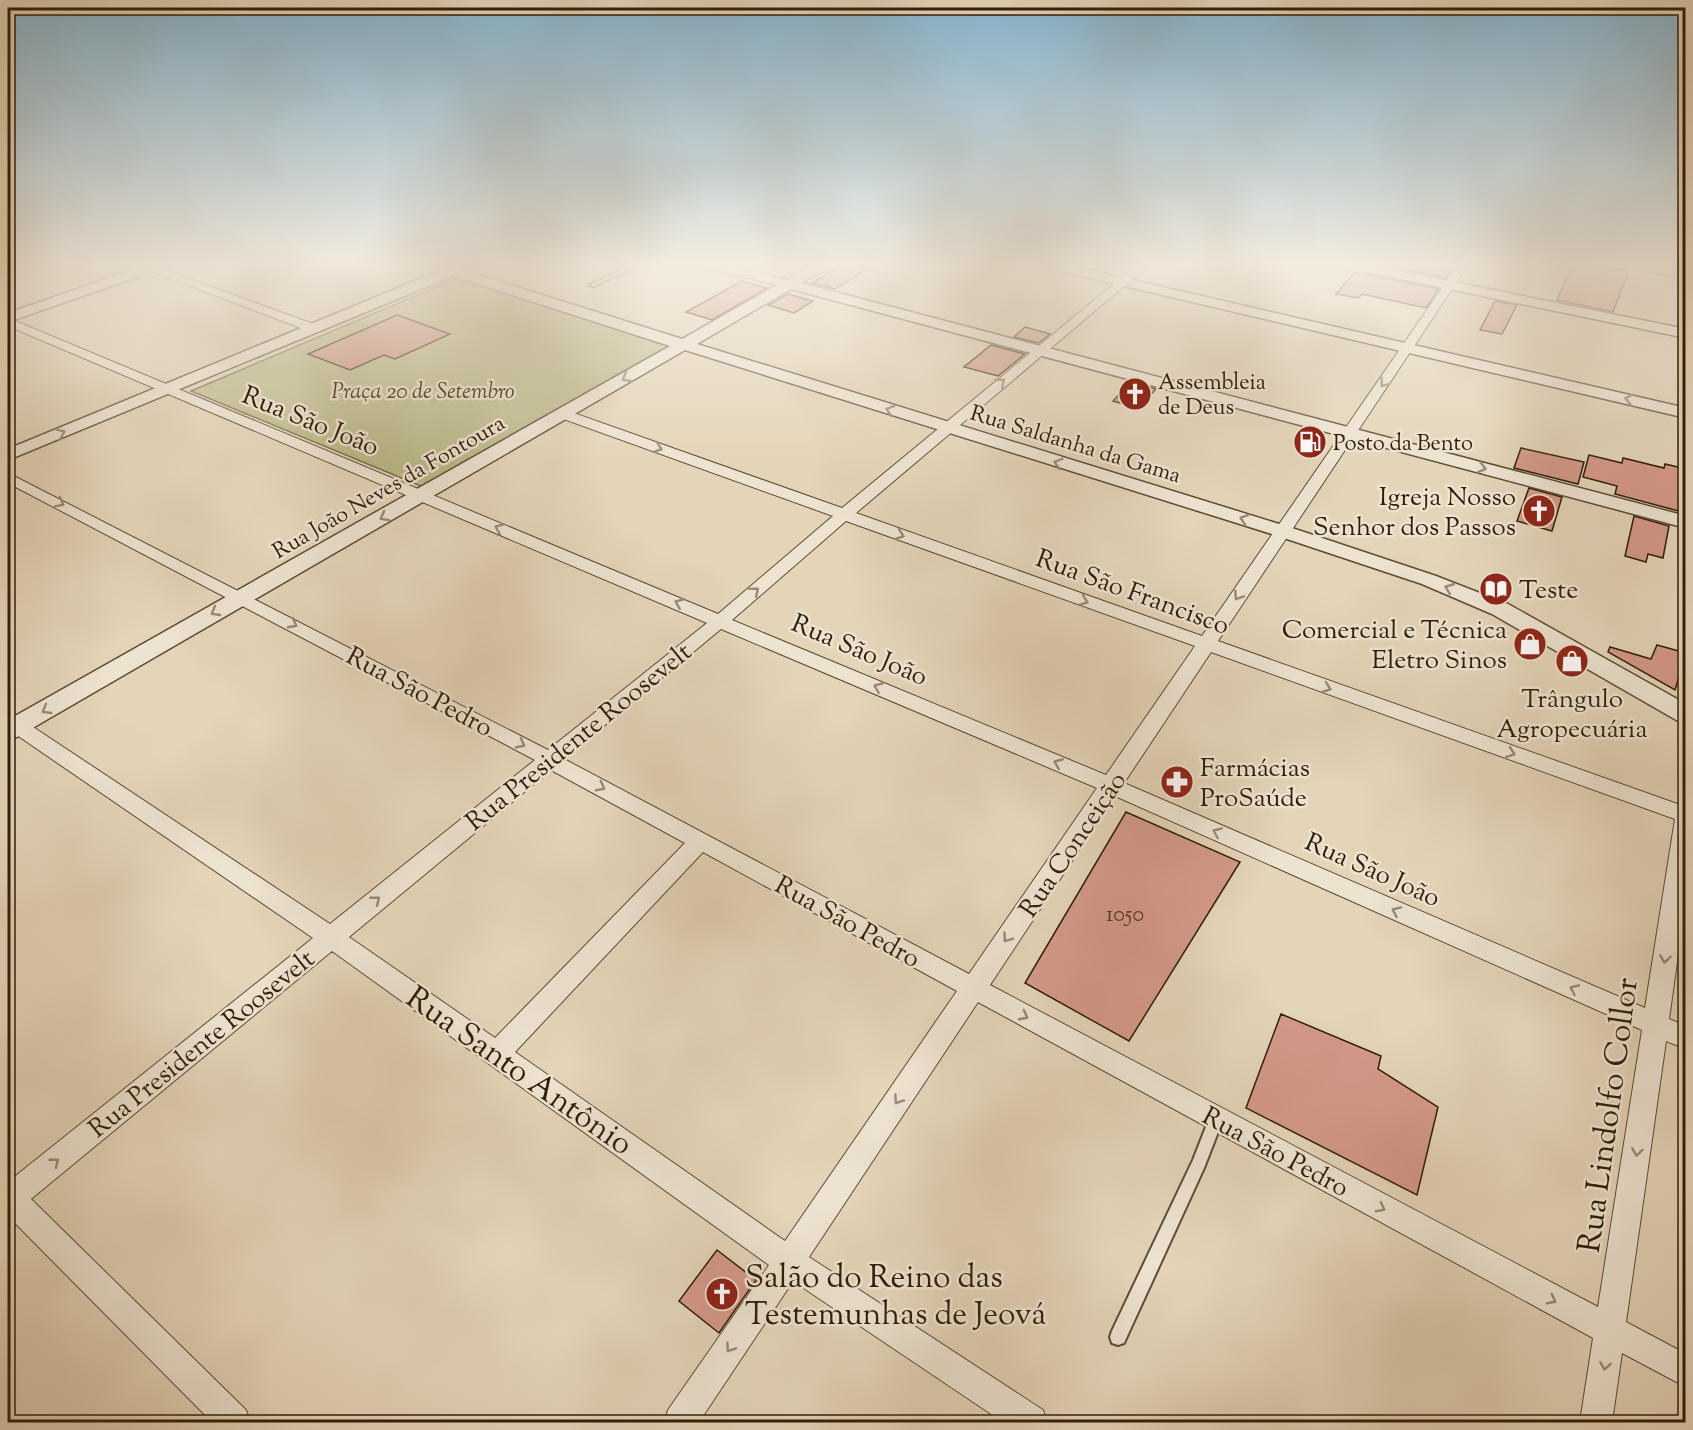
<svg xmlns="http://www.w3.org/2000/svg" width="1693" height="1430" viewBox="0 0 1693 1430" font-family="'Sorts Mill Goudy',serif">
<style>
.green{fill:#bbbb8a;stroke:#766c49;stroke-width:1.5}
.building{fill:#d49989;stroke:#301e08;stroke-width:1.5}
.lines{fill:none;stroke-linecap:round;stroke-linejoin:round}
.service-casing{stroke:#5d4c34;stroke-width:4}
.minor-casing{stroke:#5d4c34;stroke-width:2}
.tertiary-casing{stroke:#5d4c34;stroke-width:3}
.service{fill:#ede3d1;fill-rule:evenodd}
.minor{fill:#ede3d1;fill-rule:evenodd}
.tertiary{fill:#ede3d1;fill-rule:evenodd}
.oneway{stroke:#988a77}
.labels{text-anchor:middle;stroke-width:5;stroke-linejoin:round;paint-order:stroke}
.far-poi-label{font-size:22px;fill:#301e08;stroke:#ede3d1;text-anchor:start}
.far-park-label{font-size:22px;font-style:italic;fill:#5a4d2f;stroke:#ede3d1}
.far-street-label{font-size:22px;fill:#301e08;stroke:#ede3d1}
.number-label{font-size:22px;fill:#593d28}
.street-label{font-size:26px;fill:#301e08;stroke:#ede3d1}
.poi-label{font-size:26px;fill:#301e08;stroke:#ede3d1;text-anchor:end}
.near-street-label{font-size:32px;fill:#301e08;stroke:#ede3d1}
.near-poi-label{font-size:32px;fill:#301e08;stroke:#ede3d1;text-anchor:start}
</style>
<rect width="100%" height="100%" fill="#e4d4b8"/>
<filter id="stains"><feTurbulence type="fractalNoise" baseFrequency=".00333" numOctaves="4"/><feColorMatrix values="0 0 0 0 .2 0 0 0 0 .09 0 0 0 0 .02 0 0 0 .5 -.17"/></filter>
<radialGradient id="worn" r=".72"><stop offset=".6" stop-color="#630" stop-opacity="0"/><stop offset="1" stop-color="#630" stop-opacity=".3"/></radialGradient>
<path class="green" d="M460 277 679 346 428 489 191 391Z"/>
<g class="building">
<path d="M842 265H874L835 289 812 283Z"/>
<path d="M1379 265H1435L1453 268 1446 278Z"/>
<path d="M1572 265H1599L1629 271 1613 312 1557 300Z"/>
<path d="M1355 272 1439 289 1426 308 1362 294 1358 298 1336 294Z"/>
<path d="M742 281 767 288 712 320 686 312Z"/>
<path d="M788 294 813 301 794 313 768 305Z"/>
<path d="M1495 301 1517 305 1502 334 1480 330Z"/>
<path d="M397 315 450 334 395 359 384 355 350 370 308 354Z"/>
<path d="M1025 327 1050 334 1039 343 1014 337Z"/>
<path d="M991 345 1025 354 998 376 964 367Z"/>
<path d="M1131 382 1156 389 1139 408 1113 401Z"/>
<path d="M1521 448 1584 462 1578 484 1514 468Z"/>
<path d="M1589 455 1622 463 1623 458 1664 468 1665 464 1686 469V513L1615 494 1617 486 1583 477Z"/>
<path d="M1529 488 1562 497 1552 531 1517 521Z"/>
<path d="M1634 516 1669 526 1663 558 1648 554 1646 562 1625 556Z"/>
<path d="M1657 645 1686 653 1675 690 1608 652 1610 647 1651 659Z"/>
<path d="M1126 812 1240 862 1129 1041 1025 983Z"/>
<path d="M1281 1014 1381 1056 1378 1069 1438 1107 1417 1195 1246 1108Z"/>
<path d="M717 1250 756 1280 719 1333 679 1301Z"/>
</g>
<g class="lines">
<defs>
<g id="service">
<path d="M633 265H640L594 286 589 285Z"/>
<path d="M1216 1112 1221 1114 1223 1119 1204 1168 1124 1343 1118 1345 1112 1343 1110 1337 1112 1331 1193 1160 1211 1114Z"/>
</g>
<g id="minor">
<path d="M136 265H151L319 326 321 329 319 332H311Z"/>
<path d="M1137 265H1149L856 513 1202 636 1458 265H1468L1218 641 1686 807V898L1669 1019 1686 1026V1049L1666 1041 1626 1322 1686 1354V1387L1622 1353 1612 1422H1580L1593 1338 978 1002 809 1257 1043 1410 1047 1422H1003L793 1281 699 1422H664L668 1410 769 1265 332 951 31 1199 246 1410 250 1422H212L8 1216V1182L313 938 8 729V713L15 715 330 924 535 760 8 483V473L548 750 707 623 8 326V318L718 614 833 516 558 417 556 414 558 411H568L842 508ZM846 521 1195 646 1106 775 732 620ZM721 629 1097 788 969 974 564 759ZM1211 652 1675 819 1645 1008 1124 783ZM551 770 685 843 495 1038 349 937ZM1115 796 1642 1030 1598 1307 990 985ZM703 852 957 991 785 1241 515 1052Z"/>
</g>
<g id="tertiary">
<path d="M146 265H165L163 268 8 322V313Z"/>
<path d="M426 265 462 266 463 270 682 339 777 285 711 268 709 265H730L787 280 814 265H830L828 268 801 283 1686 516V528L791 289 697 344 1289 527 1436 576 1508 604 1686 704V723L1678 721 1492 614 1422 584 1275 535 685 350 17 737 8 739V720L670 346 453 276 8 460V449L439 271Z"/>
<path d="M1045 265H1068L1686 408V418L1052 269Z"/>
<path d="M1345 265H1370L1686 329V338L1352 269Z"/>
<path d="M1631 265H1658L1686 270V278L1638 269Z"/>
</g>
</defs>
<use href="#service" class="service-casing"/>
<use href="#minor" class="minor-casing"/>
<use href="#tertiary" class="tertiary-casing"/>
<use href="#service" class="service"/>
<use href="#minor" class="minor"/>
<use href="#tertiary" class="tertiary"/>
</g>
<defs><path id="oneway-chevron" d="M-2-3.5L2.5 0L-2 3.5" fill="none" stroke-width="1.6" stroke-linecap="round" stroke-linejoin="round" transform="scale(1.5)"/></defs>
<g class="oneway">
<use href="#oneway-chevron" transform="translate(626 378) rotate(150)"/>
<use href="#oneway-chevron" transform="translate(1001 382) rotate(-40)"/>
<use href="#oneway-chevron" transform="translate(1384 383) rotate(125)"/>
<use href="#oneway-chevron" transform="translate(1629 399) rotate(-167)"/>
<use href="#oneway-chevron" transform="translate(890 410) rotate(-162)"/>
<use href="#oneway-chevron" transform="translate(61 433) rotate(-23)"/>
<use href="#oneway-chevron" transform="translate(658 448) rotate(20)"/>
<use href="#oneway-chevron" transform="translate(1058 463) rotate(-163)"/>
<use href="#oneway-chevron" transform="translate(1482 468) rotate(15)"/>
<use href="#oneway-chevron" transform="translate(60 503) rotate(27)"/>
<use href="#oneway-chevron" transform="translate(384 517) rotate(151)"/>
<use href="#oneway-chevron" transform="translate(1244 519) rotate(-163)"/>
<use href="#oneway-chevron" transform="translate(499 528) rotate(-157)"/>
<use href="#oneway-chevron" transform="translate(900 535) rotate(20)"/>
<use href="#oneway-chevron" transform="translate(1449 588) rotate(-158)"/>
<use href="#oneway-chevron" transform="translate(755 591) rotate(-40)"/>
<use href="#oneway-chevron" transform="translate(1238 596) rotate(124)"/>
<use href="#oneway-chevron" transform="translate(1084 601) rotate(20)"/>
<use href="#oneway-chevron" transform="translate(679 603) rotate(-157)"/>
<use href="#oneway-chevron" transform="translate(215 612) rotate(150)"/>
<use href="#oneway-chevron" transform="translate(293 624) rotate(28)"/>
<use href="#oneway-chevron" transform="translate(878 687) rotate(-157)"/>
<use href="#oneway-chevron" transform="translate(1327 688) rotate(20)"/>
<use href="#oneway-chevron" transform="translate(46 710) rotate(150)"/>
<use href="#oneway-chevron" transform="translate(521 744) rotate(28)"/>
<use href="#oneway-chevron" transform="translate(1511 753) rotate(20)"/>
<use href="#oneway-chevron" transform="translate(1058 763) rotate(-157)"/>
<use href="#oneway-chevron" transform="translate(601 787) rotate(28)"/>
<use href="#oneway-chevron" transform="translate(1217 832) rotate(-156)"/>
<use href="#oneway-chevron" transform="translate(376 900) rotate(-39)"/>
<use href="#oneway-chevron" transform="translate(1396 911) rotate(-156)"/>
<use href="#oneway-chevron" transform="translate(1007 938) rotate(125)"/>
<use href="#oneway-chevron" transform="translate(1665 959) rotate(98)"/>
<use href="#oneway-chevron" transform="translate(1574 989) rotate(-156)"/>
<use href="#oneway-chevron" transform="translate(1024 1016) rotate(28)"/>
<use href="#oneway-chevron" transform="translate(898 1100) rotate(124)"/>
<use href="#oneway-chevron" transform="translate(1637 1152) rotate(98)"/>
<use href="#oneway-chevron" transform="translate(55 1162) rotate(-39)"/>
<use href="#oneway-chevron" transform="translate(1381 1208) rotate(28)"/>
<use href="#oneway-chevron" transform="translate(1552 1300) rotate(28)"/>
<use href="#oneway-chevron" transform="translate(730 1348) rotate(124)"/>
<use href="#oneway-chevron" transform="translate(1605 1366) rotate(99)"/>
</g>
<linearGradient id="sky" x2="0" y2="1"><stop stop-color="#87b6d2"/><stop offset="0.57" stop-color="#f3ecdf"/><stop offset="1" stop-color="#f3ecdf" stop-opacity="0"/></linearGradient>
<rect width="1693" height="465" fill="url(#sky)"/>
<defs>
<symbol id="church-disc" viewBox="-11 -11 22 22"><circle r="9.5" fill="#8f2418" stroke="#ede3d1"/><path d="M-1.2-6h2.4v3.5h3.3v2.4h-3.3V6h-2.4V-.1h-3.3v-2.4h3.3Z" fill="#fff"/></symbol>
<symbol id="fuel-disc" viewBox="-11 -11 22 22"><circle r="9.5" fill="#8f2418" stroke="#ede3d1"/><path d="M-5.5-6h7V0h2V4h1.3V-2.5L3-4.5l.8-.8L6-3V5H2.5V1h-1V6h-7ZM-4.2-4.7v3.2H.2V-4.7Z" fill="#fff"/></symbol>
<symbol id="library-disc" viewBox="-11 -11 22 22"><circle r="9.5" fill="#8f2418" stroke="#ede3d1"/><path d="M-6-4Q-3-5.5-.7-3.5V5Q-3 3-6 4ZM6-4Q3-5.5 .7-3.5V5Q3 3 6 4Z" fill="#fff"/></symbol>
<symbol id="shop-disc" viewBox="-11 -11 22 22"><circle r="9.5" fill="#8f2418" stroke="#ede3d1"/><path d="M-5-2.5h2.3a2.7 3.5 0 0 1 5.4 0H5L5.5 6h-11ZM-1.5-2.5h3a1.5 2.3 0 0 0-3 0Z" fill="#fff"/></symbol>
<symbol id="pharmacy-disc" viewBox="-11 -11 22 22"><circle r="9.5" fill="#8f2418" stroke="#ede3d1"/><path d="M-2-6h4v4h4v4h-4v4h-4v-4h-4v-4h4Z" fill="#fff"/></symbol>
</defs>
<g fill-rule="evenodd">
<use href="#church-disc" x="1116" y="375" width="38" height="38"/>
<use href="#fuel-disc" x="1291" y="423" width="38" height="38"/>
<use href="#church-disc" x="1520" y="492" width="38" height="38"/>
<use href="#library-disc" x="1477" y="570" width="38" height="38"/>
<use href="#shop-disc" x="1511" y="625" width="38" height="38"/>
<use href="#shop-disc" x="1553" y="642" width="38" height="38"/>
<use href="#pharmacy-disc" x="1158" y="763" width="38" height="38"/>
<use href="#church-disc" x="703" y="1275" width="38" height="38"/>
</g>
<g class="labels">
<g class="far-poi-label">
<text x="1158" y="389">Assembleia<tspan x="1158" dy="25">de Deus</tspan></text>
<text x="1333" y="450">Posto da Bento</text>
</g>
<g class="far-park-label">
<text x="423" y="398">Praça 20 de Setembro</text>
</g>
<g class="far-street-label">
<text transform="translate(1076 443) rotate(17)" y="8">Rua Saldanha da Gama</text>
<text transform="translate(388 486) rotate(-30)" y="8">Rua João Neves da Fontoura</text>
</g>
<g class="number-label">
<text x="1125" y="921">1050</text>
</g>
<g class="street-label">
<text transform="translate(311 420) rotate(22)" y="9">Rua São João</text>
<text transform="translate(1133 591) rotate(20)" y="9">Rua São Francisco</text>
<text transform="translate(860 649) rotate(23)" y="9">Rua São João</text>
<text transform="translate(420 691) rotate(28)" y="9">Rua São Pedro</text>
<text transform="translate(578 736) rotate(-39)" y="9">Rua Presidente Roosevelt</text>
<text transform="translate(1072 844) rotate(-56)" y="9">Rua Conceição</text>
<text transform="translate(1373 869) rotate(24)" y="9">Rua São João</text>
<text transform="translate(848 921) rotate(29)" y="9">Rua São Pedro</text>
<text transform="translate(201 1043) rotate(-39)" y="9">Rua Presidente Roosevelt</text>
<text transform="translate(1276 1151) rotate(28)" y="9">Rua São Pedro</text>
</g>
<g class="poi-label">
<text x="1516" y="505">Igreja Nosso<tspan x="1516" dy="30">Senhor dos Passos</tspan></text>
<text x="1519" y="598" text-anchor="start">Teste</text>
<text x="1507" y="638">Comercial e Técnica<tspan x="1507" dy="30">Eletro Sinos</tspan></text>
<text x="1572" y="707" text-anchor="middle">Trângulo<tspan x="1572" dy="30">Agropecuária</tspan></text>
<text x="1200" y="776" text-anchor="start">Farmácias<tspan x="1200" dy="30">ProSaúde</tspan></text>
</g>
<g class="near-street-label">
<text transform="translate(520 1070) rotate(35)" y="11">Rua Santo Antônio</text>
<text transform="translate(1607 1115) rotate(-82)" y="11">Rua Lindolfo Collor</text>
</g>
<g class="near-poi-label">
<text x="745" y="1287">Salão do Reino das<tspan x="745" dy="37">Testemunhas de Jeová</tspan></text>
</g>
</g>
<rect width="1693" height="1430" fill="none" stroke="#e4d4b8" stroke-width="30"/>
<rect x="9" y="9" width="1675" height="1412" fill="none" stroke="#301e08" stroke-width="3"/>
<rect x="15" y="15" width="1663" height="1400" fill="none" stroke="#301e08" stroke-width="1.5"/>
<rect width="100%" height="100%" filter="url(#stains)"/>
<rect width="100%" height="100%" fill="url(#worn)"/>
</svg>
